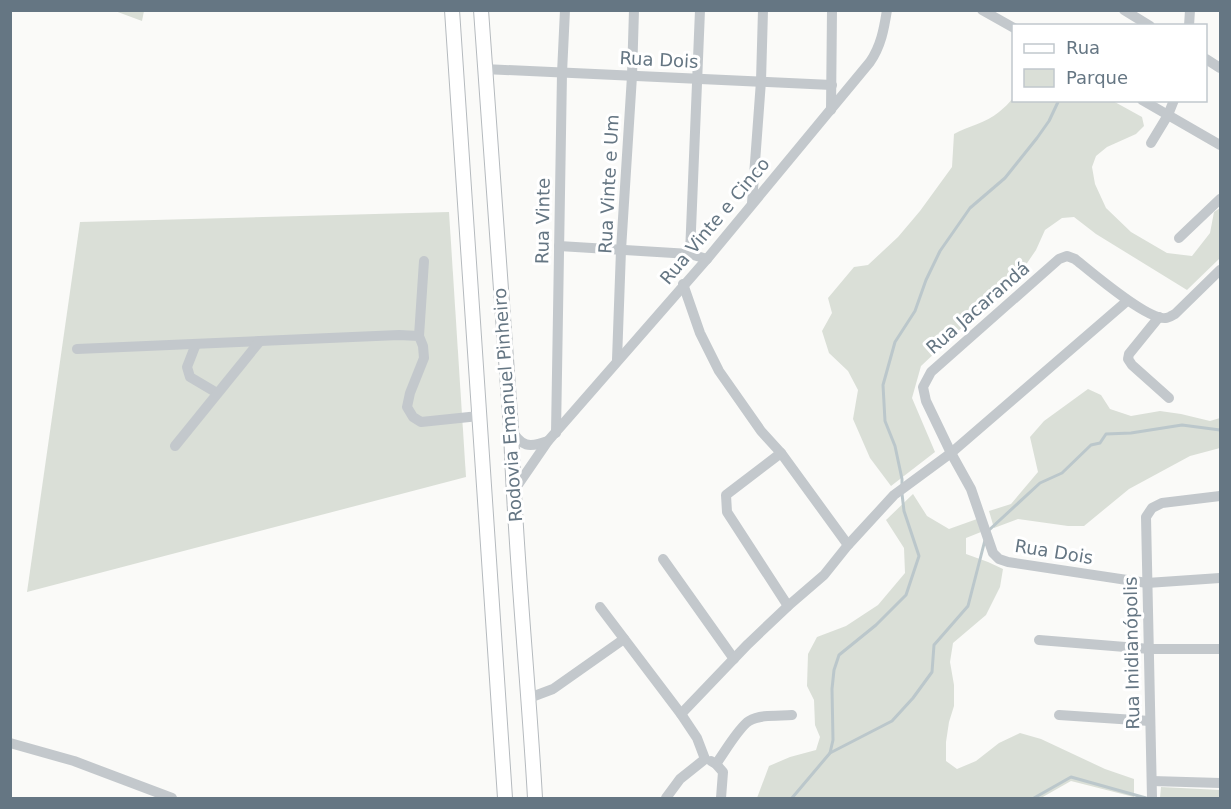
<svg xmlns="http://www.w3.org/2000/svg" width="1231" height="809" viewBox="0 0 1231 809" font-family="'DejaVu Sans',sans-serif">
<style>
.green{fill:#dadfd7}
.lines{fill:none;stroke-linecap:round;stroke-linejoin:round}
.stream{stroke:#bbc7cb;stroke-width:3}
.major-casing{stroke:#b5babe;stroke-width:16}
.minor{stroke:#c3c8cc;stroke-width:10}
.major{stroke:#fff;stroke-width:14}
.labels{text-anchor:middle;stroke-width:6;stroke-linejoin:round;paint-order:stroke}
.street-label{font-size:18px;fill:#657683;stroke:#fff}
</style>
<rect width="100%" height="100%" fill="#fafaf8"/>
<g class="green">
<path d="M115 11H144L142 21Z"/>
<path d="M1013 98 1014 100 1113 101 1142 117 1144 126 1136 134 1107 147 1096 156 1092 167 1095 184 1106 208 1131 232 1167 253 1192 256 1210 233 1214 212 1220 208V258L1187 290 1096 234 1074 217 1062 218 1045 230 1036 250 1021 272 921 366 912 398 935 452 891 486 870 458 853 419 858 390 848 371 829 353 822 331 832 313 828 298 854 267 868 265 898 237 920 211 952 167 954 134C968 126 986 123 999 112 1004 108 1009 103 1013 98Z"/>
<path d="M449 212 466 477 27 592 80 222Z"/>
<path d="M1088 389 1101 395 1110 409 1131 416 1160 411 1181 414 1210 421 1220 418V448L1190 456 1129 489 1084 526H1068L1018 519 994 528 989 511 1011 504 1038 472 1030 437 1044 421Z"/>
<path d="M913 494 927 516 949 529 977 519 981 532 966 538V554L988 562 1003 569 1000 587 986 615 953 643 950 662 954 685V706L949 722 946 742V761L957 769 976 761 999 743 1020 733 1041 739 1105 769 1134 779V797L1071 781 1041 798H757L769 766 790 757 816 750 820 737 815 725 814 700 807 686 808 654 817 637 846 626 878 605 905 573 904 548 886 520Z"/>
<path d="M1161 787 1220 790V798H1160Z"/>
</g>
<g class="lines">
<g class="stream">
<path d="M902 484V479L895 446 885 421 883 385 895 342 915 311 926 280 940 251 970 208 1005 178 1037 138 1049 121 1058 102"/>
<path d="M988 531 1040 483 1062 473 1091 445 1100 443 1106 434 1131 433 1182 425 1220 430"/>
<path d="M830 753 833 740 832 689 834 670 839 655 876 625 906 595 919 556 904 511 902 494"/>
<path d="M792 798 830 753 892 721 913 698 932 672 934 645 968 606 985 540"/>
<path d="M1034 798 1071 777 1146 798"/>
</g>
<defs>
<g id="major">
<path d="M452 10 505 798"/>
<path d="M481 10 511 429C515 552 528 675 535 798"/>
</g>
</defs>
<use href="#major" class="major-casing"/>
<g class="minor">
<path d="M700 10 690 254 707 259"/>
<path d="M982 10 1014 28"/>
<path d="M1124 10 1150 26"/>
<path d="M1189 26 1190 10"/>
<path d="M1206 59 1220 68"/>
<path d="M484 69 832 85"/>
<path d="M1142 100 1220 145"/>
<path d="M831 110 832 10"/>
<path d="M1151 143 1168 115 1174 100"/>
<path d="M752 203 761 81 763 10"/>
<path d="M1179 238 1220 199"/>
<path d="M559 246 690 254"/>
<path d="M1220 270 1175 314C1173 315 1168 318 1166 318 1148 321 1090 271 1075 259L1067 256 1059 259 931 372 923 387 926 401 951 453 971 489 993 553 999 559 1008 562 1147 583 1220 578"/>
<path d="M683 284 700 333 719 371 761 431 781 453 848 545"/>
<path d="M1159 317 1129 354 1128 359 1132 365 1169 398"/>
<path d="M419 336 424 261"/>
<path d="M196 344 187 367 190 377 217 393"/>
<path d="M77 349 399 335 419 336 423 346 424 358 410 393 407 407 413 417 421 422 479 416"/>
<path d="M617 360 621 250 632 76 634 10"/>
<path d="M511 429C521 447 529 448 548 441"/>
<path d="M556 433 562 73 565 10"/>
<path d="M175 446 260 341"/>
<path d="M781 453 726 495 727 512 788 606"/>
<path d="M513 492 548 441 707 259 870 62C881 46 884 29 887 10"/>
<path d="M663 559 734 659"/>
<path d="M600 607 681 714 697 738 705 759"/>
<path d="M1039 640 1150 649H1220"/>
<path d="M529 698 553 689 624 639"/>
<path d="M681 714 748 644 788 606 824 575 848 545 894 495 951 453 1127 301"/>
<path d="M1059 715 1150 721"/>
<path d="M10 743 74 761 172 798"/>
<path d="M711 761 716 764 723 772 721 798"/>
<path d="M716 764C724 753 739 727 749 721 761 714 779 716 792 715"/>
<path d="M1152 781 1220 783"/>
<path d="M666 798 680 779 705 759"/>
<path d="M1152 798 1146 517 1152 508 1162 503 1220 496"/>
</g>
<use href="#major" class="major"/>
</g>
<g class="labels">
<g class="street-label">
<text transform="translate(659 60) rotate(3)" y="6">Rua Dois</text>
<text transform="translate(609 184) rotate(-87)" y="6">Rua Vinte e Um</text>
<text transform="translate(543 221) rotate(-89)" y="6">Rua Vinte</text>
<text transform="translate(715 221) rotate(-50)" y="6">Rua Vinte e Cinco</text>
<text transform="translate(978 308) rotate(-41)" y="6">Rua Jacarandá</text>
<text transform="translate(508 405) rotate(-94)" y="6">Rodovia Emanuel Pinheiro</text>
<text transform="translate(1054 552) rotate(9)" y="6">Rua Dois</text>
<text transform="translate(1132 653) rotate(-91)" y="6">Rua Inidianópolis</text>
</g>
</g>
<rect width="1231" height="809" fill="none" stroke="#657683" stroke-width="24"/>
<rect x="1012" y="24" width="195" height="78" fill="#ffffff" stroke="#c1c8cd" stroke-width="1.5"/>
<rect x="1024" y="44" width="30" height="9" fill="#ffffff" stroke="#c1c8cd" stroke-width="1.5"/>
<text x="1066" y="54" font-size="18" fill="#657683">Rua</text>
<rect x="1024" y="69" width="30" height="18" fill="#dadfd7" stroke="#c1c8cd" stroke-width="1.5"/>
<text x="1066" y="84" font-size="18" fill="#657683">Parque</text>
</svg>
